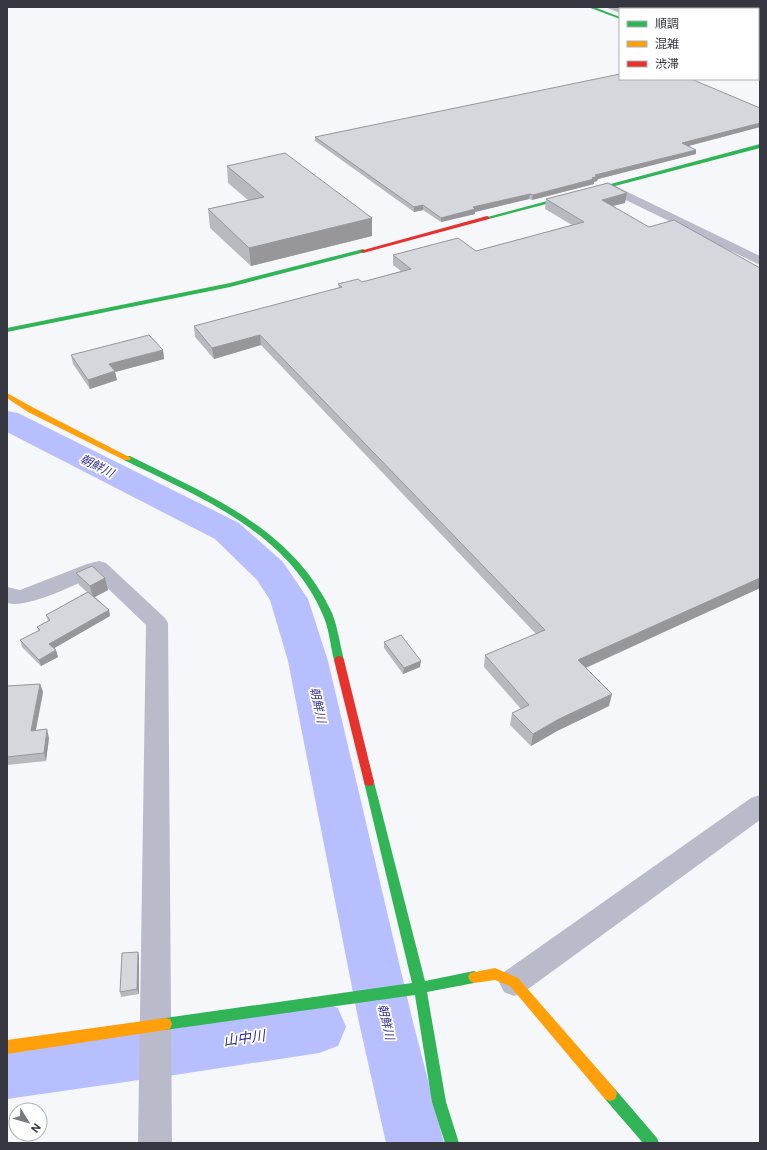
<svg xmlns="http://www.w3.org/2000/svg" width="767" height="1150" viewBox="0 0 767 1150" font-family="'DM Sans','Noto Sans JP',sans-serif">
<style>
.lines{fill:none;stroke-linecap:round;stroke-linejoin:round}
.river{fill:#b7bffe;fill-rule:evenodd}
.street{fill:#b9bbca;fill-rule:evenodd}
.fast{fill:#30b455;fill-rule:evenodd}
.slow{fill:#ff9f0a;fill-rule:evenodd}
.jam{fill:#e5322d;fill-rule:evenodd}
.wall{fill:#b8b9be}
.shaded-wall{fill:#96969b}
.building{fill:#d6d7dd;stroke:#96969b}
.labels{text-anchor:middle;stroke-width:3.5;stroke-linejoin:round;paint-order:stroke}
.water-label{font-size:12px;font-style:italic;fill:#343093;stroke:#fff}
.near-water-label{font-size:14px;font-style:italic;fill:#343093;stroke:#fff}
</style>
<rect width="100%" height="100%" fill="#f6f7fa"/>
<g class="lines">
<g class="river">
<path d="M7 411 18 413 239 523 283 562 308 599 328 661 412 1018 444 1143H386L358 1018 288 661 270 600 257 580 215 539 7 432Z"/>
<path d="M319 1001 338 1008 346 1027 338 1046 319 1053 168 1076 158 1072 139 1080 7 1099V1043L139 1026 149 1030 168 1022Z"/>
</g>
<g class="street">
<path d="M609 183 760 256V265L605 190 603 187 605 184Z"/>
<path d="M99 561 106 563 165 618 168 623 172 1143H138L146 625 95 576C74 585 27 609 7 603V587L20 590 87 564Z"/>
<path d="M760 795V820L524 992 514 996 504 992 499 982 504 972 751 798Z"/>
</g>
<g class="fast">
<path d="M588 7H594L620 17V19Z"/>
<rect x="758" y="71" width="2" height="3"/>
<path d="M760 144V148L489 219 484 218Z"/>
<path d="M363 249 366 251 365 252 230 287 7 332V328L230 283Z"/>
<path d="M124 456H130C208 495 293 528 332 613 338 628 340 645 344 660L342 663H336L334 660C330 644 329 627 322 613 286 531 199 497 124 460L123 458Z"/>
<path d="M369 778 373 779 374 782 425 981 474 971 478 973 480 977 478 981 474 983 427 992 446 1102 459 1143H445L432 1102 415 995 165 1030 160 1029 158 1024 160 1019 165 1018 412 983 364 782 365 779Z"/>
<path d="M610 1087 615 1089 657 1138 659 1143H643L605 1099 603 1094 605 1089Z"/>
</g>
<g class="slow">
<path d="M7 393 34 408 131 458 130 460H124L28 412 7 398Z"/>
<path d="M495 968 518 978 615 1089 617 1094 615 1099 610 1101 605 1099 510 986 495 980 474 983 470 981 468 977 470 973Z"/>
<path d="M165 1018 170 1019 172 1024 170 1029 165 1030 7 1054V1040Z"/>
</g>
<g class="jam">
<path d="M487 216 489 217V219L363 253 360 251Z"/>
<path d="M339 656 342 657 344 660 374 782 373 785 369 786 365 785 364 782 334 660 336 657Z"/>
</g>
</g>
<g class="wall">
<path d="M605 7H760V10L758 11 759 14 760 13V55H758V9H620V13Z"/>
<path d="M760 127 688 146 696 150V154L598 179 597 181 594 182V184L532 200 529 199 475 212V214L441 222 423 210 414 212 315 141V137Z"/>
<path d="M227 166 372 236 251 266 210 228 208 209 248 200 228 183Z"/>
<path d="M546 199 625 203 613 206 649 227 760 268V588L586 668 609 706 557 731 531 746 510 725 512 713 521 709 484 667 485 655 536 634 261 345 214 359 195 337 194 326 339 288 338 284 362 282 401 271 393 265V255L476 251 572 225 545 209Z"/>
<path d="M163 350 164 359 115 372 117 380 90 389 73 364 71 355Z"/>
<path d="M76 573 105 578 108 590 95 597 109 610 110 616 54 648 58 657 41 666 22 647 20 640 38 631 37 627 48 621 46 615 87 592 79 585Z"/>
<path d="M384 642 420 667 403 674 384 648Z"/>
<path d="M40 684 43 692 36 730 49 738 46 761 7 765V686Z"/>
<path d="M138 952 139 957V994L121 997 120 992Z"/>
</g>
<g class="shaded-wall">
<path d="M758 7H760V10L758 11Z"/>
<path d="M760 49V55H758V50Z"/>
<path d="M760 123V127L681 148 682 143Z"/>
<path d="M696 150V154L598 179 597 181 594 182V184L532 200 533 195 592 178 595 175Z"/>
<path d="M627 193 625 203 600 209 602 200Z"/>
<path d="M530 194 529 199 475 212V214L441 222V218L473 207Z"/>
<path d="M423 205V210L414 212V207Z"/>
<path d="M372 218V236L251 266 249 248Z"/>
<path d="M260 335 261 345 214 359 212 348Z"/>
<path d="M163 350 164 359 115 372 117 380 90 389 88 380 109 364Z"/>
<path d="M105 578 108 590 93 598 90 586Z"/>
<path d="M760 578V588L576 672 578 660Z"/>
<path d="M109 610 110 616 51 650 49 644Z"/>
<path d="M56 650 58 657 41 666 39 660Z"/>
<path d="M421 661 420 667 403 674 404 668Z"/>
<path d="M40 684 43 692 34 739 31 731Z"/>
<path d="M612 694 609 706 557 731 531 746 533 734 559 719Z"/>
<path d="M47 729 49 738 46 761 44 753Z"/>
<path d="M138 952 139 957V994L137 989Z"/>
</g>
<g class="building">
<path d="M620 7H758L759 14 760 13V49L758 50V9H625Z"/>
<path d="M620 74V79H691L760 108V123L682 143 696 150 595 175 598 176 592 178 594 179 533 195 530 194 473 207 475 209 441 218 423 205 414 207 315 137Z"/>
<path d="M285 153 372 218 249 248 208 209 264 197 227 166Z"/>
<path d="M608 183 627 193 602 200 649 227 674 220 760 268V578L578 660 612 694 559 719 533 734 512 713 529 705 485 655 545 630 260 335 212 348 194 326 342 287 338 284 358 279 362 282 411 269 393 255 458 238 476 251 584 222 546 199Z"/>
<path d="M149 335 163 350 109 364 115 371 88 380 71 355Z"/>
<path d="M92 566 105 578 90 586 76 573Z"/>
<path d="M88 592 109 610 49 644 56 650 39 660 20 640 40 630 37 627 50 620 46 615Z"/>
<path d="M401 635 421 661 404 668 384 642Z"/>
<path d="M40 684 31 731 47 729 44 753 7 757V686Z"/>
<path d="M138 952 137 989 120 992 122 953Z"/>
</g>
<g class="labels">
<g class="water-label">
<text transform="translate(97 466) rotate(27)" y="4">朝鮮川</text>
<text transform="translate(318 705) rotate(78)" y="4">朝鮮川</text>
<text transform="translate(386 1022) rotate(77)" y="4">朝鮮川</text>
</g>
<g class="near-water-label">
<text transform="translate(244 1038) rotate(-8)" y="5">山中川</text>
</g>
</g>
<rect width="767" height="1150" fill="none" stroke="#35363f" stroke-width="16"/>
<rect x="619" y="8" width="140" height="72" fill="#ffffff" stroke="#aeafb2"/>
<rect x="627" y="21" width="20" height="6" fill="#30b455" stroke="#aeafb2"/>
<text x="655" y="28" font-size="12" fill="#35363f">順調</text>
<rect x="627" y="41" width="20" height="6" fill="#ff9f0a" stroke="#aeafb2"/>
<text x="655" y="48" font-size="12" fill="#35363f">混雑</text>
<rect x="627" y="61" width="20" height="6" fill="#e5322d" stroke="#aeafb2"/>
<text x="655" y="68" font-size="12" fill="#35363f">渋滞</text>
<g transform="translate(28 1122) rotate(127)"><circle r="19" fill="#ffffff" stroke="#aeafb2"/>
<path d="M0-3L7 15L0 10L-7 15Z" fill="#797a80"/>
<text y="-6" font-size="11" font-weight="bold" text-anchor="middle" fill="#35363f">N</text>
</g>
</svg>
